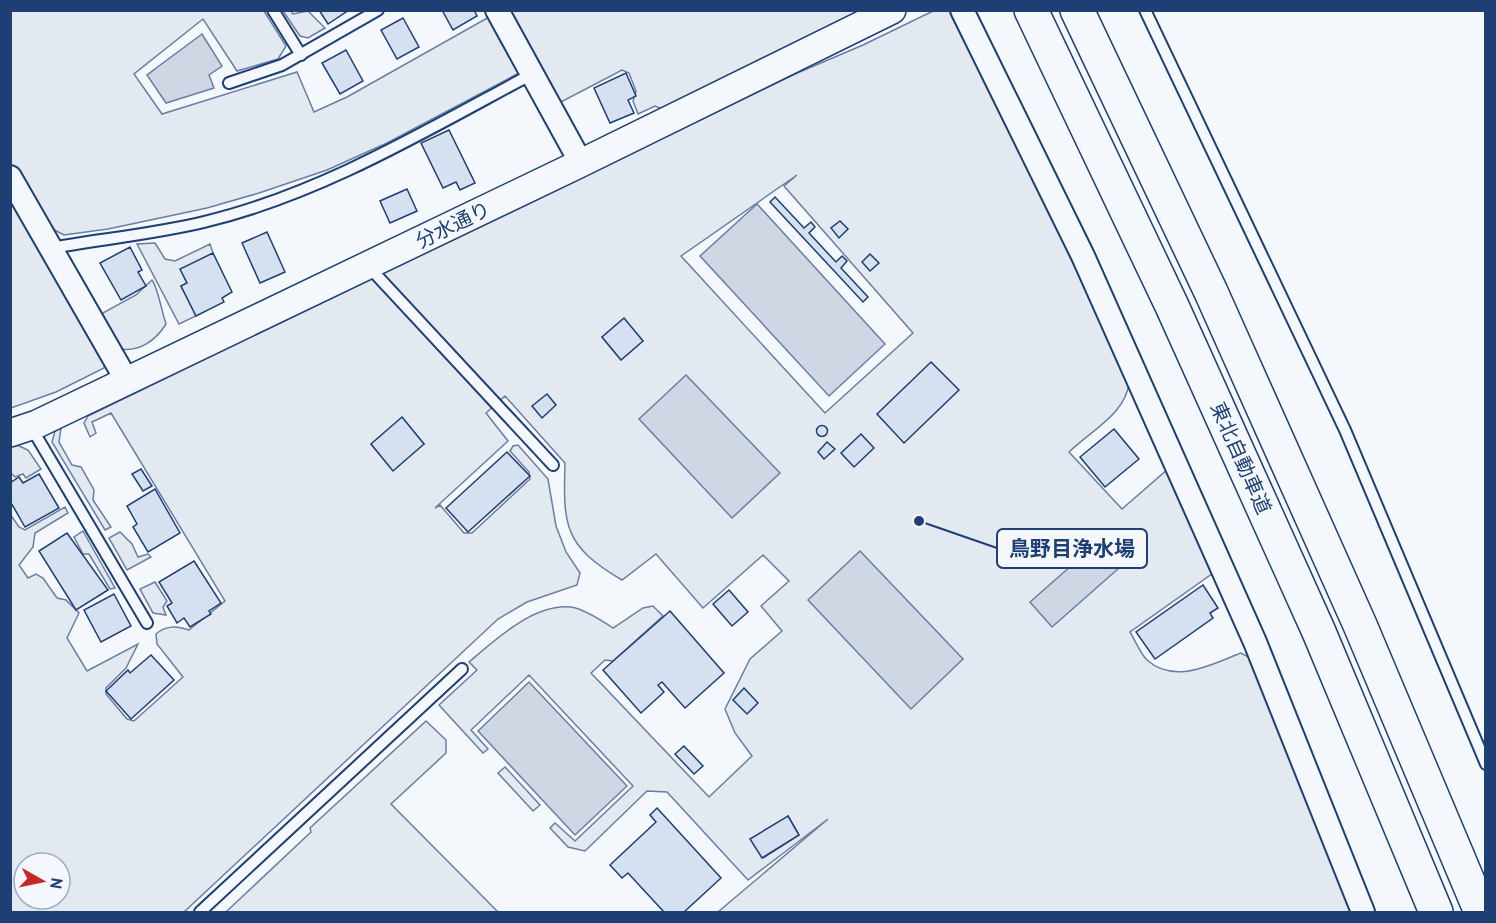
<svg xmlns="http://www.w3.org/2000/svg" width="1496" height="923" viewBox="0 0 1496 923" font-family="'PT Sans','Noto Sans JP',sans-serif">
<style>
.green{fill:#e3e9f0;stroke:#687fa3;stroke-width:1.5;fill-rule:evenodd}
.water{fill:#cfd7e4;stroke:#687fa3;stroke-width:1.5}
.building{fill:#d5e0f0;stroke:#1d3f73;stroke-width:1.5}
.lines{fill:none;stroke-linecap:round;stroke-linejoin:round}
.service-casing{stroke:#1d3f73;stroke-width:14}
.minor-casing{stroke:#1d3f73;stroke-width:26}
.tertiary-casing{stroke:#1d3f73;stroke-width:30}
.motorway-casing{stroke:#1d3f73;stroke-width:36}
.service{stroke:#f4f7fb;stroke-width:10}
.minor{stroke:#f4f7fb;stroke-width:22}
.tertiary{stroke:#f4f7fb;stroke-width:27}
.motorway{stroke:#f4f7fb;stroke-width:33}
.labels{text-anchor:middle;stroke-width:4.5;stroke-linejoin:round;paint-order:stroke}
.street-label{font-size:20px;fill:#1d3f73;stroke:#f4f7fb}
.leader{fill:none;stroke:#1d3f73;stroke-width:2}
.callout-dot{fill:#1d3f73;stroke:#f4f7fb;stroke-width:2}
.callout{fill:#f4f7fb;stroke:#1d3f73;stroke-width:2}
.callout-label{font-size:21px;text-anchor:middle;font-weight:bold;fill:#1d3f73}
</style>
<rect width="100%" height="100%" fill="#f4f7fb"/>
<g class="green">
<path d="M11 11H264L286 46 278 59 237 71 203 19 134 74 162 114 297 72 314 112 347 97 489 17 521 72 387 143 327 170 259 193 207 208 108 229 64 235 47 226 106 359 104 368 56 392 11 408Z"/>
<path d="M283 11H291L293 14 308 11 325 28 308 38 300 36Z"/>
<path d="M510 11H857L825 34 664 110 655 106 638 114 633 101 636 91 629 73 622 70 561 102Z"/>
<path d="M933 11H954L1129 382C1127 413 1089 432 1069 452L1122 509 1168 469 1216 571 1130 632C1135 640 1140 653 1147 660 1175 685 1212 664 1241 653L1256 661 1356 912H718L828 819 748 880 667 792 647 791 585 851 568 847 550 828 555 823 575 841 633 786 529 675 471 730 488 749 483 753 439 705 477 670 469 662C495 640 534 603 571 607 584 609 601 620 613 628L643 608 653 606 663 616 613 661 605 660 591 673 709 797 752 756 735 733 725 709 750 659 782 631 761 606 789 581 763 555 703 608 656 554 622 580C564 546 563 526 565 463L505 396 486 413 508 441 435 508 440 505 464 533H472L530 479 529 472 510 451 513 446 518 445 548 479 556 526 566 552 580 573 577 585 527 602 498 619 184 912H11L10 514 19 527 25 530 65 507 68 513 35 533 33 547 19 565 28 578 36 574 43 578 57 598 66 600 79 613 67 638 87 671 138 644 126 668 106 688V694L127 719 134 721 183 677 157 644 156 634C166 625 177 626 189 630L225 601 111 413 92 422 96 433 90 437 84 423 88 416 795 74 863 45ZM797 175 784 186 913 333 825 413 681 256ZM623 319 643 341 621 360 602 337ZM402 418 424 444 393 470 371 444ZM788 816 799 835 763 858ZM24 863H60V899H24Z"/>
<path d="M155 243 165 259 175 261 210 244 213 253 181 270 187 283 181 286 196 316 179 324 137 244Z"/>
<path d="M152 280C158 288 162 313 166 324 156 340 140 352 120 349L101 314 136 295Z"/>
<path d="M61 428 59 442 72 465 81 467 94 490 93 500 111 527 105 530 52 442 55 431Z"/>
<path d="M17 445 28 450 41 469 26 478 23 474 15 477 11 473V447Z"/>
<path d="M83 531 115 588 110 589 89 554H83L74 537Z"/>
<path d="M120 532 132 544 138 557 148 554 151 557 127 570 109 538Z"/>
<path d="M155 582 167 601 163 607 166 615 153 613 140 589Z"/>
<path d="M426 721 446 740V753L391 804 498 912H226L311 832 310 828Z"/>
<path d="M505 767 540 805 533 811 498 773Z"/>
</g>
<g class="water">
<path d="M202 34 222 66 209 75 214 88 166 103 147 75Z"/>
<path d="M757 204 885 344 829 396 700 256Z"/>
<path d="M686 375 780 473 732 518 639 419Z"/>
<path d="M1097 543 1119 568 1052 627 1030 602Z"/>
<path d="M860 551 963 659 911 709 808 600Z"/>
<path d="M529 682 627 786 575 835 478 731Z"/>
</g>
<g class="building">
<path d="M319 10H349L328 24Z"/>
<path d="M442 10H474L477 16 453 30Z"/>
<path d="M403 18 419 47 397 59 381 30Z"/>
<path d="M346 50 363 81 340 94 322 63Z"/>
<path d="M626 73 636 96 628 100 634 113 610 123 594 88Z"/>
<path d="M449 130 475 183 460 190 456 182 443 188 421 143Z"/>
<path d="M407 189 417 211 390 223 380 201Z"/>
<path d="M775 197 804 228 811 222 815 227 809 233 836 262 842 256 847 261 841 268 868 297 863 302 770 202Z"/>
<path d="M840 221 848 229 839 238 831 228Z"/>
<path d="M267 232 285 272 260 283 242 243Z"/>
<path d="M130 247 142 270 138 272 146 286 121 300 100 263Z"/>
<path d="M213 253 232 292 222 298 224 302 196 316 181 286 187 283 180 269Z"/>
<path d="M870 254 879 263 870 271 862 262Z"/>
<path d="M624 318 643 341 621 360 602 337Z"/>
<path d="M931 362 959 390 904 443 877 414Z"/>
<path d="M547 394 556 405 542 418 532 406Z"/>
<path d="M402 417 424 444 393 471 371 444Z"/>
<circle cx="822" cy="431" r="5.5"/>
<path d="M1114 429 1139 459 1105 487 1080 457Z"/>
<path d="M861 434 874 448 854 467 841 453Z"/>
<path d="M827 442 835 449 824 459 818 452Z"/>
<path d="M507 452 530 476 468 532 446 508Z"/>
<path d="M141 469 152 486 143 491 132 474Z"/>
<path d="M39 474 59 508 25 527 10 501V483L19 477 23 483Z"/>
<path d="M155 489 180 533 148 552 133 527 137 524 127 506Z"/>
<path d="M67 533 108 590 76 610 39 551Z"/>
<path d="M194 561 221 603 209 611 211 614 190 627 184 618 177 623 167 606 172 603 159 582Z"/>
<path d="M1203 585 1218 608 1210 613 1213 618 1155 659 1136 632Z"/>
<path d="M729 590 748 612 732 626 713 604Z"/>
<path d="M114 594 131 626 101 642 84 610Z"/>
<path d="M670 611 724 673 685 708 662 682 658 685 664 692 641 713 603 670Z"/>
<path d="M151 655 174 680 131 719 106 691 128 670 130 673Z"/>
<path d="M744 688 758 703 747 714 733 700Z"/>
<path d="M684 746 703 766 694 774 675 754Z"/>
<path d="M657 808 721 878 684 912H664L628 873 622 878 610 865 656 822 650 815Z"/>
<path d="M788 816 799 835 762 858 750 839Z"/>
</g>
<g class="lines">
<defs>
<g id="service">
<path d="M273 10 301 55"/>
<path d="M1145 10 1345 430 1486 764"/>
<path d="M229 83 282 65 378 10"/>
<path d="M51 248C102 239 154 234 204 222 321 194 427 130 532 74"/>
<path d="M369 267 553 465"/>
<path d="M31 427 147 623"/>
<path d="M200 912 462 669"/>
</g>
<g id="minor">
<path d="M497 10 581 163"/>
<path d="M962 10 1083 256 1255 642 1363 912"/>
<path d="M10 177 127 381"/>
</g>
<path id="tertiary" d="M10 433 37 424 581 163 892 10"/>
<g id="motorway">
<path d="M1031 10 1172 306 1319 632 1436 912"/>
<path d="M1077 10 1211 292 1360 625 1481 912"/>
</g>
</defs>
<use href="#service" class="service-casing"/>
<use href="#minor" class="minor-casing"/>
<use href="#tertiary" class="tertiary-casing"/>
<use href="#motorway" class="motorway-casing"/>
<use href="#service" class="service"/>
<use href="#minor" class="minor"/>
<use href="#tertiary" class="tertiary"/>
<use href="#motorway" class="motorway"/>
</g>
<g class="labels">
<g class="street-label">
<text transform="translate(453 225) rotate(-26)" y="7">分水通り</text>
<text transform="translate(1241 458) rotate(66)" y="7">東北自動車道</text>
</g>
</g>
<path class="leader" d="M919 521L997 548"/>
<circle class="callout-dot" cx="919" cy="521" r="6"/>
<rect class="callout" x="997" y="529" width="150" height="39" rx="6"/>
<g class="callout-label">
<text x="1072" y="556">鳥野目浄水場</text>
</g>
<rect width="1496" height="923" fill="none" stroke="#1d3f73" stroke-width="24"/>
<g transform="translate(42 881) rotate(99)"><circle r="28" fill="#f4f7fb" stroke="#9eadc5" stroke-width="1.5"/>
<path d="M0-4.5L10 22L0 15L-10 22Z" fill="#c62828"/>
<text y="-9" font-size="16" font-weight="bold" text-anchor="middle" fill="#1d3f73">N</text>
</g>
</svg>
